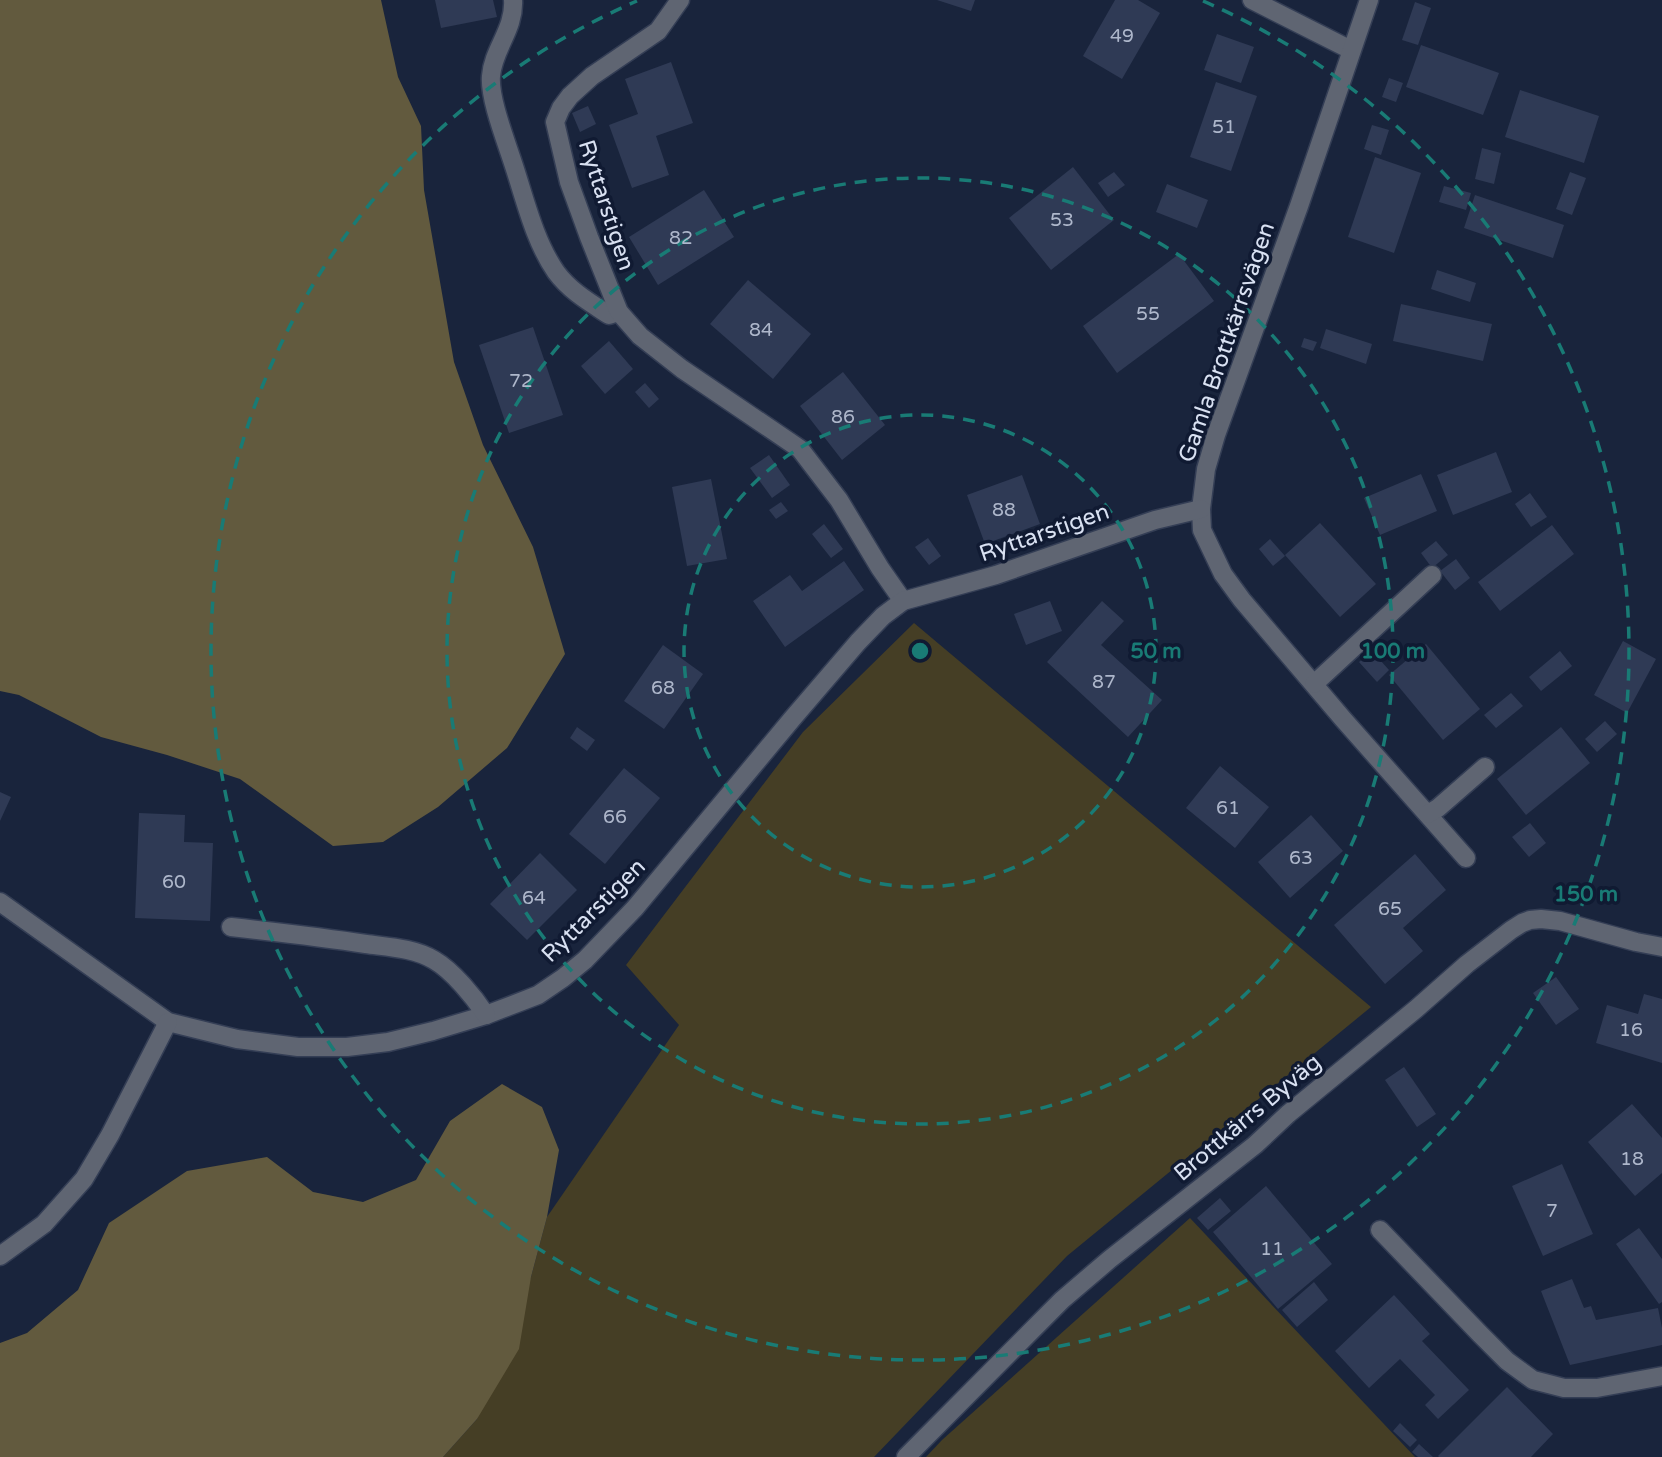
<svg xmlns="http://www.w3.org/2000/svg" width="1662" height="1457" viewBox="0 0 1662 1457" font-family="'Varela Round',sans-serif">
<style>
.green{fill:#453e25}
.forest{fill:#625a3e}
.building{fill:#2f3a55}
.lines{fill:none;stroke-linecap:round;stroke-linejoin:round}
.minor-casing{stroke:#343e55;stroke-width:21}
.minor{stroke:#5f6572;stroke-width:18}
.ring{fill:none;stroke:#197b75;stroke-width:3.5;stroke-dasharray:12 9}
.labels{text-anchor:middle;stroke-width:7;stroke-linejoin:round;paint-order:stroke}
.number-label{font-size:19px;fill:#aeb7cb}
.street-label{font-size:23px;fill:#d9e1f2;stroke:#101a32}
.centre{fill:#197b75;stroke:#101a32;stroke-width:3.5}
.ring-label{font-size:21px;text-anchor:middle;font-weight:bold;fill:#197b75;stroke:#101a32;stroke-width:7;stroke-linejoin:round;paint-order:stroke}
</style>
<rect width="100%" height="100%" fill="#19243c"/>
<g class="green">
<path d="M914 623 1371 1007 1067 1256 874 1457H443L477 1419 531 1277 547 1217 679 1025 626 965 803 732Z"/>
<path d="M1190 1218 1415 1457H926L942 1440Z"/>
</g>
<g class="forest">
<path d="M0 0H381L398 77 421 126 424 190 454 362 483 445 533 547 565 654 507 748 438 807 383 842 333 846 240 779 167 755 101 737 19 695 0 691Z"/>
<path d="M502 1084 542 1107 559 1150 547 1217 531 1277 519 1349 477 1419 443 1457H0V1343L27 1333 78 1290 109 1223 187 1171 267 1157 313 1192 363 1202 416 1180 450 1121Z"/>
</g>
<g class="building">
<path d="M435 0H493L497 17 441 28Z"/>
<path d="M937 0H975L971 11Z"/>
<path d="M1115 0H1138L1160 13 1122 79 1083 56Z"/>
<path d="M1415 2 1431 8 1418 45 1402 40Z"/>
<path d="M1217 34 1254 47 1241 83 1204 70Z"/>
<path d="M1421 45 1499 73 1483 115 1406 87Z"/>
<path d="M671 62 693 123 656 136 669 175 632 188 609 125 638 114 625 79Z"/>
<path d="M1389 78 1403 83 1396 102 1382 97Z"/>
<path d="M1216 82 1257 96 1231 171 1190 157Z"/>
<path d="M1520 90 1599 116 1584 163 1505 137Z"/>
<path d="M588 106 596 124 580 132 572 113Z"/>
<path d="M1372 125 1389 130 1381 155 1364 149Z"/>
<path d="M1482 148 1501 153 1494 184 1475 179Z"/>
<path d="M1375 157 1421 173 1394 253 1348 237Z"/>
<path d="M1073 167 1114 220 1051 270 1009 218Z"/>
<path d="M1114 172 1125 185 1108 197 1098 183Z"/>
<path d="M1570 172 1586 178 1572 215 1556 209Z"/>
<path d="M1167 184 1208 200 1197 228 1156 212Z"/>
<path d="M1444 186 1471 193 1466 210 1439 202Z"/>
<path d="M704 190 734 237 658 285 629 237Z"/>
<path d="M1475 195 1564 225 1553 258 1464 228Z"/>
<path d="M1179 254 1214 301 1117 373 1083 326Z"/>
<path d="M1437 270 1476 283 1470 302 1431 289Z"/>
<path d="M748 280 811 334 773 379 710 324Z"/>
<path d="M1401 304 1492 324 1483 361 1393 341Z"/>
<path d="M533 327 563 415 509 433 479 345Z"/>
<path d="M1326 329 1372 344 1366 364 1320 348Z"/>
<path d="M1304 338 1317 342 1313 351 1301 347Z"/>
<path d="M609 341 633 369 605 394 581 366Z"/>
<path d="M843 372 885 425 842 460 800 406Z"/>
<path d="M645 383 659 399 649 408 635 392Z"/>
<path d="M1496 452 1512 492 1453 515 1437 475Z"/>
<path d="M769 455 790 485 772 498 750 468Z"/>
<path d="M1421 474 1437 511 1380 535 1364 498Z"/>
<path d="M1022 475 1040 524 985 544 967 495Z"/>
<path d="M711 479 727 559 687 566 672 487Z"/>
<path d="M1530 493 1547 517 1531 527 1515 504Z"/>
<path d="M781 502 788 511 776 519 769 510Z"/>
<path d="M1320 523 1376 584 1340 617 1285 555Z"/>
<path d="M824 524 843 549 831 558 812 534Z"/>
<path d="M1552 525 1574 554 1500 611 1478 582Z"/>
<path d="M928 538 941 556 929 565 915 547Z"/>
<path d="M1270 539 1285 556 1273 566 1259 549Z"/>
<path d="M1436 541 1448 555 1432 568 1421 553Z"/>
<path d="M1456 559 1470 578 1455 590 1440 571Z"/>
<path d="M844 561 864 590 785 647 753 601 790 575 802 591Z"/>
<path d="M1050 601 1062 631 1026 645 1014 614Z"/>
<path d="M1102 601 1124 621 1101 645 1162 700 1128 737 1047 662Z"/>
<path d="M1623 641 1656 659 1627 713 1594 695Z"/>
<path d="M1426 644 1480 709 1443 740 1389 675Z"/>
<path d="M663 645 703 674 664 729 624 701Z"/>
<path d="M1372 651 1389 670 1377 682 1359 662Z"/>
<path d="M1560 651 1572 666 1541 691 1529 677Z"/>
<path d="M1511 693 1523 706 1496 728 1484 715Z"/>
<path d="M1605 721 1617 734 1597 752 1585 739Z"/>
<path d="M577 727 595 740 587 751 570 738Z"/>
<path d="M1561 727 1590 763 1526 815 1497 779Z"/>
<path d="M1220 766 1269 807 1235 848 1186 808Z"/>
<path d="M624 768 660 798 605 864 569 834Z"/>
<path d="M0 792 11 797 0 821Z"/>
<path d="M139 813 185 815 184 842 213 843 210 921 135 918Z"/>
<path d="M1311 815 1343 851 1290 898 1258 862Z"/>
<path d="M1530 823 1546 843 1529 857 1512 837Z"/>
<path d="M540 853 577 890 527 940 490 904Z"/>
<path d="M1415 854 1446 890 1403 928 1423 951 1385 984 1334 925Z"/>
<path d="M1556 977 1579 1009 1556 1025 1533 993Z"/>
<path d="M1644 994 1662 999V1063L1596 1043 1607 1005 1638 1014Z"/>
<path d="M1404 1067 1436 1114 1417 1127 1385 1080Z"/>
<path d="M1632 1104 1662 1138V1173L1635 1196 1588 1142Z"/>
<path d="M1562 1164 1593 1234 1543 1256 1512 1186Z"/>
<path d="M1266 1186 1332 1264 1278 1309 1213 1232Z"/>
<path d="M1220 1198 1231 1211 1208 1230 1197 1218Z"/>
<path d="M1639 1228 1662 1259V1302L1659 1304 1616 1244Z"/>
<path d="M1572 1279 1584 1308 1591 1306 1596 1320 1658 1308 1662 1328V1345L1570 1365 1541 1291Z"/>
<path d="M1314 1282 1328 1300 1297 1327 1282 1310Z"/>
<path d="M1394 1295 1430 1334 1422 1341 1469 1390 1438 1419 1425 1405 1435 1395 1400 1359 1369 1388 1335 1351Z"/>
<path d="M1507 1387 1553 1434 1531 1457H1439L1438 1456Z"/>
<path d="M1400 1423 1417 1440 1410 1447 1393 1431Z"/>
<path d="M1419 1444 1433 1457H1418L1412 1452Z"/>
</g>
<g class="lines">
<defs>
<g id="minor">
<path d="M513 0C515 29 493 49 491 76 489 98 506 141 513 163 525 199 534 240 556 272 570 291 589 302 609 315L619 312"/>
<path d="M680 0 658 31 592 76 570 96 561 108 555 122 569 182 589 237 619 312 640 336 682 369 800 449 839 500 880 568 903 601"/>
<path d="M1252 0 1351 50"/>
<path d="M1369 0 1299 206 1216 435 1206 469 1201 509 1202 530 1223 574 1242 600 1343 719 1466 858"/>
<path d="M1314 684 1432 575"/>
<path d="M1428 814 1438 808 1485 767"/>
<path d="M0 902 168 1022 237 1039 298 1047H347L388 1042 433 1031 486 1015 538 995 563 978 585 960 635 908 792 719 858 642 883 616 903 601 996 575 1155 520 1201 509"/>
<path d="M231 927C276 932 321 937 366 944 388 947 414 948 434 960 453 971 474 997 486 1015"/>
<path d="M1380 1230 1480 1334 1507 1361 1533 1380 1564 1388H1597L1662 1376"/>
<path d="M0 1256 44 1224 84 1179 110 1135 168 1022"/>
<path d="M906 1457 1062 1300 1110 1259 1255 1145 1288 1114 1416 1009 1467 964 1511 930 1522 923 1530 920 1541 919 1560 921 1636 942 1662 947"/>
</g>
</defs>
<use href="#minor" class="minor-casing"/>
<use href="#minor" class="minor"/>
</g>
<g class="ring">
<circle cx="920" cy="651" r="236"/>
<circle cx="920" cy="651" r="473"/>
<path d="M1203 1A709 709 0 1 1 637 1"/>
</g>
<g class="labels">
<g class="number-label">
<text x="1122" y="42">49</text>
<text x="1224" y="133">51</text>
<text x="1062" y="226">53</text>
<text x="681" y="244">82</text>
<text x="1148" y="320">55</text>
<text x="761" y="336">84</text>
<text x="521" y="387">72</text>
<text x="843" y="423">86</text>
<text x="1004" y="516">88</text>
<text x="1104" y="688">87</text>
<text x="663" y="694">68</text>
<text x="1228" y="814">61</text>
<text x="615" y="823">66</text>
<text x="1301" y="864">63</text>
<text x="174" y="888">60</text>
<text x="534" y="904">64</text>
<text x="1390" y="915">65</text>
<text x="1631" y="1036">16</text>
<text x="1632" y="1165">18</text>
<text x="1552" y="1217">7</text>
<text x="1272" y="1255">11</text>
</g>
<g class="street-label">
<text transform="translate(607 205) rotate(72)" y="8">Ryttarstigen</text>
<text transform="translate(1226 342) rotate(-71)" y="8">Gamla Brottkärrsvägen</text>
<text transform="translate(1044 532) rotate(-19)" y="8">Ryttarstigen</text>
<text transform="translate(593 910) rotate(-45)" y="8">Ryttarstigen</text>
<text transform="translate(1247 1117) rotate(-40)" y="8">Brottkärrs Byväg</text>
</g>
</g>
<circle cx="920" cy="651" r="10" class="centre"/>
<g class="ring-label">
<text x="1156" y="658">50 m</text>
<text x="1393" y="658">100 m</text>
<text x="1586" y="901">150 m</text>
</g>
</svg>
